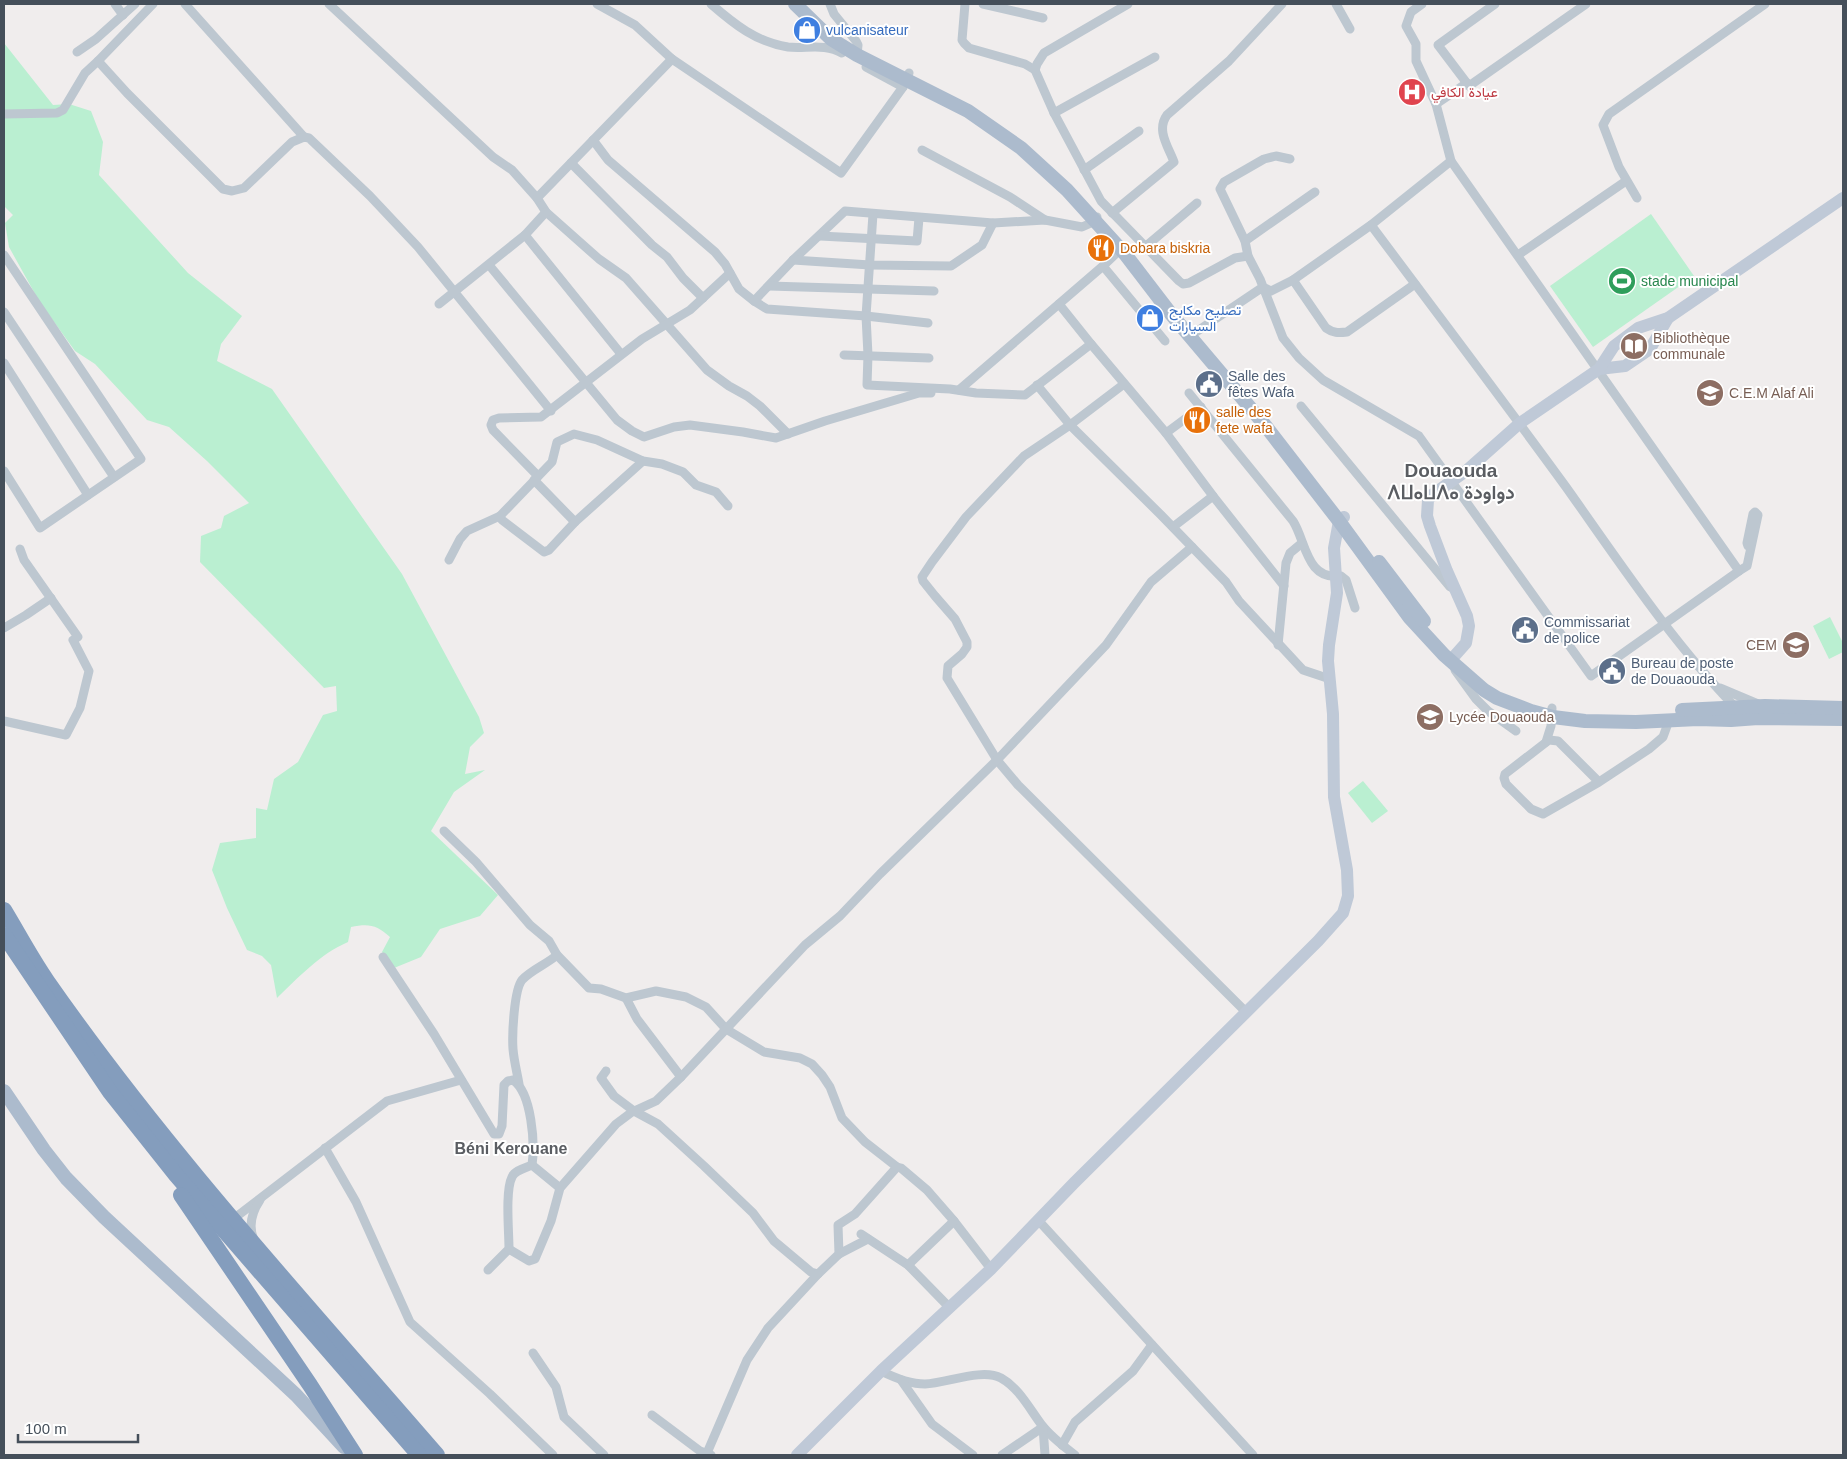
<svg xmlns="http://www.w3.org/2000/svg" width="1847" height="1459" viewBox="0 0 1847 1459" font-family="Helvetica,Vazirmatn,'Noto Sans Tifinagh',sans-serif">
<style>
.green{fill:#baefd1}
.lines{fill:none;stroke-linecap:round;stroke-linejoin:round}
.street{stroke:#bdc7d0;stroke-width:9}
.secondary{stroke:#bfc9d7;stroke-width:12}
.primary{stroke:#acbbcd;stroke-width:14}
.highway{stroke:#849dbd;stroke-width:16}
.labels{text-anchor:middle;stroke-width:4;stroke-linejoin:round;paint-order:stroke}
.shop-label{font-size:14px;fill:#366cbe;stroke:#fff;text-anchor:start}
.health-label{font-size:14px;fill:#be3a42;stroke:#fff;text-anchor:start}
.food-label{font-size:14px;fill:#c56008;stroke:#fff;text-anchor:start}
.leisure-label{font-size:14px;fill:#27864d;stroke:#fff;text-anchor:start}
.education-label{font-size:14px;fill:#785e54;stroke:#fff;text-anchor:start}
.service-label{font-size:14px;fill:#4e5e75;stroke:#fff;text-anchor:start}
.quarter-label{font-size:16px;font-weight:bold;fill:#5a5d62;stroke:#fff}
.district-label{font-size:19px;font-weight:bold;fill:#5a5d62;stroke:#fff}
</style>
<rect width="100%" height="100%" fill="#f0eded"/>
<g class="green">
<path d="M4 43 53 105 69 104 91 111 103 142 99 175 188 273 242 316 221 344 217 361 272 389 402 574 479 717 484 733 470 747 465 774 485 770 454 792 431 831 498 895 480 916 440 929 421 957 394 968 382 952 390 937C377 925 369 923 351 927L348 942C320 954 299 977 277 998L271 965 262 956 247 950 227 908 212 870 220 843 256 838V808L267 810 274 779 298 762 323 715 337 711 336 686 324 688 200 562 201 536 221 528 224 516 249 503 207 461 169 427 147 420 95 364 75 351 39 301 9 247 5 223 13 215 4 206Z"/>
<path d="M1651 214 1694 276 1593 347 1550 286Z"/>
<path d="M1830 617 1843 643V652L1829 659 1813 626Z"/>
<path d="M1363 781 1388 811 1372 823 1348 793Z"/>
</g>
<g class="lines">
<g class="street">
<path d="M115 4 123 15"/>
<path d="M185 4 304 137"/>
<path d="M329 4 493 157 512 170 537 198 546 212 599 259 626 278 707 370 729 386 747 396 760 406 788 434"/>
<path d="M597 4 635 25 672 59"/>
<path d="M711 4C734 24 756 42 788 47 806 49 825 43 842 53"/>
<path d="M830 4 834 14 856 41 858 45 857 55"/>
<path d="M965 4 962 40 964 43 969 48 1025 64 1035 70 1054 113 1101 201 1179 281 1183 284 1189 283 1235 258 1248 256"/>
<path d="M983 4 1043 18"/>
<path d="M1336 4 1350 29"/>
<path d="M1422 4 1411 12 1406 26 1416 44V61L1436 104 1451 161"/>
<path d="M1495 4 1438 45 1469 86 1586 4"/>
<path d="M77 52 96 39 135 4"/>
<path d="M98 61 153 4"/>
<path d="M866 67 903 87"/>
<path d="M1035 70 1037 64 1044 53 1128 4"/>
<path d="M1436 104 1467 83"/>
<path d="M1054 113 1155 57"/>
<path d="M4 114 57 113 63 110 85 73 98 61 127 93 223 189 232 191 244 188 292 142 304 137 309 138 370 196 418 247 551 411"/>
<path d="M593 140 608 160 715 252 725 264 739 289 754 301 793 260 845 211 993 223 1045 220 1082 227 1091 223 1097 217"/>
<path d="M922 150 1010 197 1045 220"/>
<path d="M571 163 652 245 667 257 683 278 703 298"/>
<path d="M1084 170 1139 131"/>
<path d="M537 198 672 59 841 173 903 87 909 73"/>
<path d="M1637 198 1619 167 1603 125 1609 114 1765 4"/>
<path d="M1112 213 1174 162C1168 146 1156 130 1167 115L1229 61 1282 4"/>
<path d="M873 214 866 316 868 355 867 385 950 389 976 393 1025 395 1091 344 1166 433 1201 407"/>
<path d="M1371 225C1436 312 1502 399 1566 487 1620 563 1672 642 1737 709"/>
<path d="M525 235 621 354"/>
<path d="M820 236 917 241 919 218"/>
<path d="M1245 241 1315 192"/>
<path d="M1145 247 1197 203"/>
<path d="M4 255 141 459 40 528 4 471"/>
<path d="M1518 255 1626 181"/>
<path d="M793 260 870 265 951 266 982 245 993 223"/>
<path d="M489 265 617 420 632 431 644 437 674 427 690 425 743 432 776 438 825 421 919 393H931"/>
<path d="M1103 266 1165 341"/>
<path d="M1293 280 1326 328C1333 333 1338 333 1347 332L1415 284"/>
<path d="M769 286 934 291"/>
<path d="M754 301 767 309 866 316 928 323"/>
<path d="M439 304 525 235 546 212"/>
<path d="M1059 304 1091 344"/>
<path d="M4 312 114 477"/>
<path d="M1190 336 1263 287 1271 291 1293 280 1371 225 1451 161 1739 571 1591 676 1419 436 1323 380 1299 358 1283 338 1260 279 1248 256 1245 241 1220 189 1224 182 1264 159 1276 156 1290 159"/>
<path d="M844 355 929 358"/>
<path d="M4 363 88 495"/>
<path d="M1124 384 1070 425 1161 515 1226 582 1239 601 1303 670 1330 679"/>
<path d="M1037 385 1070 425 1024 456 966 517 932 562 922 577 923 581 935 596 955 619 967 642V647L962 654 948 666 947 678 997 760 1018 785 1246 1012"/>
<path d="M959 390 1103 266 1124 246"/>
<path d="M1189 393 1293 521C1306 541 1306 581 1341 576L1346 580 1355 608"/>
<path d="M1301 406 1450 587"/>
<path d="M1166 433 1213 496"/>
<path d="M538 476 493 430 491 425 493 420 499 418 541 417 642 339 690 310 730 273"/>
<path d="M534 480 575 522"/>
<path d="M500 516 502 520 544 552 549 550 575 522 643 461"/>
<path d="M1173 527 1213 496 1284 586"/>
<path d="M449 560 460 539 467 531 500 516 552 462 557 442 574 434 597 440 643 461 662 464 683 472 696 485 716 492 728 506"/>
<path d="M1739 571 1747 566 1758 515 1755 512 1753 514 1747 543 1748 546 1751 547"/>
<path d="M4 628 26 615 51 598"/>
<path d="M1278 645 1286 563 1290 553 1302 543"/>
<path d="M1455 670 1476 699 1488 711 1516 731"/>
<path d="M1720 688 1758 704"/>
<path d="M4 721 66 735 80 708 89 671 73 640 78 637 24 560 20 549"/>
<path d="M1546 742 1551 726 1552 708"/>
<path d="M1599 782 1558 741 1549 740 1505 774 1504 778 1506 784 1531 809 1543 814 1599 782 1649 749 1663 737 1667 726V721"/>
<path d="M444 831 476 862 530 925 549 941 557 955 589 988 601 989 626 998 656 991 686 997 706 1007 726 1029 764 1052 800 1058 812 1064 822 1075 830 1087 842 1118 865 1142 897 1167 901 1168 927 1190 954 1221 991 1269"/>
<path d="M383 957 434 1034 494 1134H499L502 1126 504 1085 508 1081 513 1080C532 1093 535 1144 532 1165 526 1168 515 1170 512 1177 505 1191 509 1231 509 1249L488 1270"/>
<path d="M626 998 637 1019 681 1077"/>
<path d="M606 1071 601 1078 614 1096 634 1111 658 1124 704 1166 753 1213 774 1241 811 1272 818 1274 839 1254 838 1225 855 1214 897 1167"/>
<path d="M519 1084C517 1072 514 1061 513 1049 512 1035 514 990 522 980 531 970 547 964 557 955"/>
<path d="M325 1148 356 1202 410 1322 490 1394 553 1455"/>
<path d="M532 1165 560 1188"/>
<path d="M232 1220 387 1101 461 1080"/>
<path d="M1038 1220 1253 1455"/>
<path d="M861 1234 908 1265 949 1307"/>
<path d="M254 1240C248 1226 252 1212 260 1200"/>
<path d="M509 1249 529 1261 535 1259 551 1221 560 1188 616 1124 632 1112 656 1101 681 1077 805 945 840 916 880 874 997 760 1106 645 1151 582 1192 547"/>
<path d="M839 1254 868 1239"/>
<path d="M908 1265 954 1221"/>
<path d="M533 1353 556 1387 564 1417 604 1455"/>
<path d="M881 1371C895 1378 910 1384 925 1384 947 1383 982 1368 1001 1378 1019 1388 1029 1408 1041 1424 1050 1436 1063 1446 1075 1455"/>
<path d="M901 1380 932 1424 973 1455"/>
<path d="M652 1415 700 1451 711 1455"/>
<path d="M1043 1427 1045 1455"/>
<path d="M1062 1445 1075 1422 1133 1371 1152 1345"/>
<path d="M707 1453 747 1360 768 1328 818 1274"/>
<path d="M1002 1455 1043 1427"/>
</g>
<g class="secondary">
<path d="M1599 369 1625 366 1650 349 1668 318"/>
<path d="M1450 661 1466 643 1469 626 1467 616 1447 571 1430 526 1427 516 1428 500 1432 495 1466 471 1520 423 1599 369 1614 346 1638 328 1668 318 1843 198"/>
<path d="M797 1455 881 1371 991 1269 1074 1183 1318 941 1343 913 1348 896 1347 870 1334 797 1333 714 1328 661 1329 645 1337 593 1334 548 1339 521 1344 517"/>
</g>
<g class="primary">
<path d="M795 4 831 39 857 55 968 111 1021 148 1067 190 1125 254 1171 314 1264 424 1339 521 1409 617 1444 655 1484 690 1497 698 1531 711 1553 717 1585 721 1636 722 1698 719 1731 720 1758 718 1843 719"/>
<path d="M1379 562 1424 621"/>
<path d="M1682 710 1765 706 1843 708"/>
<path d="M4 1091 44 1150 66 1178 104 1217 296 1395 344 1447"/>
</g>
<g class="highway">
<path d="M4 910C18 933 31 958 47 981 164 1149 303 1300 437 1455"/>
<path d="M4 935 110 1092 176 1175 419 1455"/>
<path d="M181 1195 310 1385 355 1455"/>
</g>
</g>
<defs>
<symbol id="shop-disc" viewBox="-11 -11 22 22"><circle r="9.5" fill="#3f7fe0" stroke="#fff"/><path d="M-5-2.5h2.3a2.7 3.5 0 0 1 5.4 0H5L5.5 6h-11ZM-1.5-2.5h3a1.5 2.3 0 0 0-3 0Z" fill="#fff"/></symbol>
<symbol id="hospital-disc" viewBox="-11 -11 22 22"><circle r="9.5" fill="#e0444e" stroke="#fff"/><path d="M-5-5h3v3.5h4V-5h3V5h-3V1.5h-4V5h-3Z" fill="#fff"/></symbol>
<symbol id="restaurant-disc" viewBox="-11 -11 22 22"><circle r="9.5" fill="#e8710a" stroke="#fff"/><path d="M-5-6h1v4h1v-4h1v4h1v-4h1v5L-1.5 .5V6h-2V.5L-5-1ZM5-6V6H3V1.5H1.5Q1.5-4 5-6Z" fill="#fff"/></symbol>
<symbol id="stadium-disc" viewBox="-11 -11 22 22"><circle r="9.5" fill="#2e9e5b" stroke="#fff"/><path d="M0-5a6.5 5 0 1 0 0 10a6.5 5 0 1 0 0-10ZM-3.5-1.8h7v3.6h-7Z" fill="#fff"/></symbol>
<symbol id="library-disc" viewBox="-11 -11 22 22"><circle r="9.5" fill="#8d6e63" stroke="#fff"/><path d="M-6-4Q-3-5.5-.7-3.5V5Q-3 3-6 4ZM6-4Q3-5.5 .7-3.5V5Q3 3 6 4Z" fill="#fff"/></symbol>
<symbol id="civic-disc" viewBox="-11 -11 22 22"><circle r="9.5" fill="#5c6f8a" stroke="#fff"/><path d="M-.6-6.5H3V-4.5H.6V-3L4-1V1h2V6H-6V1h2V-1L-.6-3ZM-1.2 2.5V6h2.4V2.5Z" fill="#fff"/></symbol>
<symbol id="school-disc" viewBox="-11 -11 22 22"><circle r="9.5" fill="#8d6e63" stroke="#fff"/><path d="M0-5L7-2L0 1L-7-2ZM-4 1L0 2.5L4 1V4Q0 6-4 4Z" fill="#fff"/></symbol>
</defs>
<g fill-rule="evenodd">
<use href="#shop-disc" x="791" y="14" width="32" height="32"/>
<use href="#hospital-disc" x="1396" y="76" width="32" height="32"/>
<use href="#restaurant-disc" x="1085" y="232" width="32" height="32"/>
<use href="#stadium-disc" x="1606" y="265" width="32" height="32"/>
<use href="#shop-disc" x="1134" y="302" width="32" height="32"/>
<use href="#library-disc" x="1618" y="330" width="32" height="32"/>
<use href="#civic-disc" x="1193" y="368" width="32" height="32"/>
<use href="#school-disc" x="1694" y="377" width="32" height="32"/>
<use href="#restaurant-disc" x="1181" y="404" width="32" height="32"/>
<use href="#civic-disc" x="1509" y="614" width="32" height="32"/>
<use href="#school-disc" x="1780" y="629" width="32" height="32"/>
<use href="#civic-disc" x="1596" y="655" width="32" height="32"/>
<use href="#school-disc" x="1414" y="701" width="32" height="32"/>
</g>
<g class="labels">
<g class="shop-label">
<text x="826" y="35">vulcanisateur</text>
<text x="1169" y="315">تصليح مكابح<tspan x="1169" dy="16">السيارات</tspan></text>
</g>
<g class="health-label">
<text x="1431" y="97">عيادة الكافي</text>
</g>
<g class="food-label">
<text x="1120" y="253">Dobara biskria</text>
<text x="1216" y="417">salle des<tspan x="1216" dy="16">fete wafa</tspan></text>
</g>
<g class="leisure-label">
<text x="1641" y="286">stade municipal</text>
</g>
<g class="education-label">
<text x="1653" y="343">Bibliothèque<tspan x="1653" dy="16">communale</tspan></text>
<text x="1729" y="398">C.E.M Alaf Ali</text>
<text x="1777" y="650" text-anchor="end">CEM</text>
<text x="1449" y="722">Lycée Douaouda</text>
</g>
<g class="service-label">
<text x="1228" y="381">Salle des<tspan x="1228" dy="16">fêtes Wafa</tspan></text>
<text x="1544" y="627">Commissariat<tspan x="1544" dy="16">de police</tspan></text>
<text x="1631" y="668">Bureau de poste<tspan x="1631" dy="16">de Douaouda</tspan></text>
</g>
<g class="quarter-label">
<text x="511" y="1154">Béni Kerouane</text>
</g>
<g class="district-label">
<text x="1451" y="477">Douaouda<tspan x="1451" dy="22">ⴷⵡⴰⵡⴷⴰ دواودة</tspan></text>
</g>
</g>
<rect width="1847" height="1459" fill="none" stroke="#454f5a" stroke-width="10"/>
<path d="M18 1434v8h120v-8" fill="none" stroke="#454f5a" stroke-width="2.5"/>
<text x="25" y="1434" font-size="15" fill="#454f5a" stroke="#ffffff" stroke-width="4" paint-order="stroke">100 m</text>
</svg>
